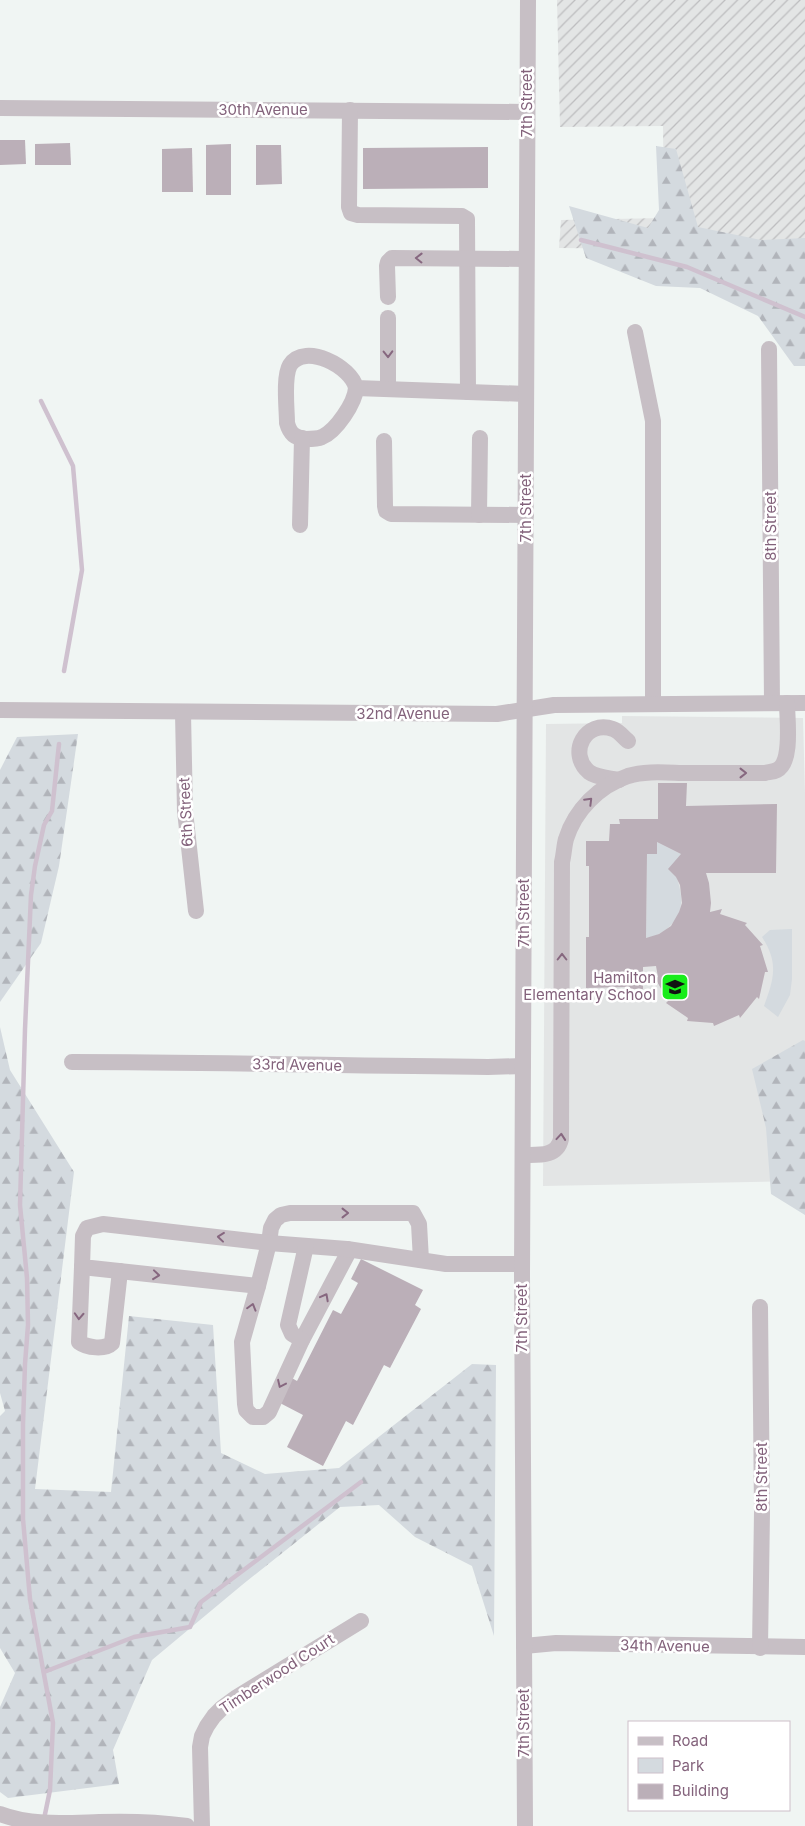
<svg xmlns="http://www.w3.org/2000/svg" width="805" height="1826" viewBox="0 0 805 1826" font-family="Inter,sans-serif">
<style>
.built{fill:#e3e5e5}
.industrial{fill:url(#industrial-furrows)}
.green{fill:#d4dadf}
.forest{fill:url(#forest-firs)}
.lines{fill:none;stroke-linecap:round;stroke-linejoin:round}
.stream{stroke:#cfc1cf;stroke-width:4.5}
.building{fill:#bbafb8;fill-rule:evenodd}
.minor{stroke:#c7bfc5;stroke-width:16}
.oneway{stroke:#86677f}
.labels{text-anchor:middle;stroke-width:5;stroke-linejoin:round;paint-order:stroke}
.street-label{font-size:15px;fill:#83627b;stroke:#fff}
.poi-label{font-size:15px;fill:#83627b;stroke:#fff;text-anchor:end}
</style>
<defs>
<pattern id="industrial-furrows" width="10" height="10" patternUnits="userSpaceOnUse" patternTransform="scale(1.25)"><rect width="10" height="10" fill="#e3e5e5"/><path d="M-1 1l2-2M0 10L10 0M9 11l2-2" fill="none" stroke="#bdbdbf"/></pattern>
<pattern id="forest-firs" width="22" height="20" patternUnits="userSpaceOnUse" patternTransform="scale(1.25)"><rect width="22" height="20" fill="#d4dadf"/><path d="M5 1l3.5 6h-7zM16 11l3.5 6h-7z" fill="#b1b4ba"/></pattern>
</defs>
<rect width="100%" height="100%" fill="#f0f5f3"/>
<path class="built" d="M622 716 803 718 805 793V1181L543 1186 546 724 622 723Z"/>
<path class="industrial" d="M557 0H805V245L753 250 559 248 561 220 664 218 663 126 560 127Z"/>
<g class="green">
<path d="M657 842 681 854C680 861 675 871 677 877 678 884 681 890 681 897 683 918 666 935 646 938L647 854H657Z"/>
<path d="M792 929V979L790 995 778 1017 764 1006C774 979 779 963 762 937L770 930Z"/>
</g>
<g class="forest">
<path d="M656 146 676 149 698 227 761 240 805 238V366H794L758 316 700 288 656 286 586 258 569 206 648 228 659 210Z"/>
<path d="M78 734 59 866 41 943 0 1002V770L17 737Z"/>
<path d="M0 1027 10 1070 74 1172 35 1489 111 1492 129 1316 213 1325 221 1453 265 1474 339 1468 472 1364 496 1365 494 1636 472 1566 415 1537 379 1505 340 1507 242 1585 152 1660 113 1750 119 1784 8 1798 0 1792V1707L15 1673 0 1648V1416L5 1411 0 1393Z"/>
<path d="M803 1040 805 1041V1215L771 1194 766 1128 752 1069Z"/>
</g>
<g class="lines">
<g class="stream">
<path d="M581 240 687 267 805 317"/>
<path d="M41 401 73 466 82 570 64 671"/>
<path d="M44 1672 134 1637 190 1627 201 1602 361 1482"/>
<path d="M44 1819 50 1790 53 1723 30 1599 23 1519V1424L25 1364 28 1325 27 1278 20 1205 25 1029 31 895 35 866 44 825 52 811 59 744"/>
</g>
</g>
<g class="building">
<path d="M0 140H25L26 164 0 165Z"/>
<path d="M70 143 71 165H35V144Z"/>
<path d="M231 144V195H206V145Z"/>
<path d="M256 145H281L282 184 256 185Z"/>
<path d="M488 147V188L363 189V148Z"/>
<path d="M192 148 193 192H162V149Z"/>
<path d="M658 783H687L686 806 777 804 776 873H706L709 883 711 903 710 912 722 909 720 914 747 923 745 925 763 945 760 946 768 972H765L759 999 757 997 740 1018 739 1015 714 1026 713 1023 687 1021 688 1018 666 1003 668 1001 655 978 658 977 656 966 643 967V989H624L625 987 586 988V937H589V866H586V841H609L610 824H620L619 819H658ZM657 842 681 854 668 869 676 877 680 885 682 903 679 912 671 926 659 934 646 938 647 854H657Z"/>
<path d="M361 1259 423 1290 415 1305 421 1309 390 1368 384 1365 353 1425 346 1421 323 1466 287 1447 303 1415 278 1402 290 1377 297 1381 333 1310 341 1314 358 1283 351 1279Z"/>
</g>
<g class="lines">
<g class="minor">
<path d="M0 108 526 112"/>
<path d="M350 110 349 207 351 213 358 215 462 216 467 219 468 392"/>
<path d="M388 297 387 266 388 262 392 258 526 259"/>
<path d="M388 318V389"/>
<path d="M635 332 653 421V704"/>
<path d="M769 349 772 703"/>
<path d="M356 388C355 403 336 431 322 437 317 439 311 439 306 439 295 438 290 434 287 423 287 409 283 377 290 365 305 342 352 367 356 388L526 394"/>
<path d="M384 441 385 506 386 511 391 514 526 515"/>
<path d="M479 515 480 438"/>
<path d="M300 525 302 438"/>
<path d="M0 710 497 714 554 705 805 703"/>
<path d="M183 713 185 811 196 911"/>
<path d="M619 780C610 778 597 778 589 772 567 753 586 719 613 729 619 731 623 737 628 741"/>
<path d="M72 1062C210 1062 349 1066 488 1067L523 1066"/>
<path d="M523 1155C539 1155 557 1157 561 1139L562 862C564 854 564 846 566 839 575 810 599 786 628 776 647 770 670 773 689 773 714 773 740 773 765 773 769 772 773 772 777 770 793 762 787 719 787 703"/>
<path d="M347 1249V1255L302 1340 269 1412 263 1417H253L246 1410 245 1404 242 1342 258 1286 269 1243 271 1228 275 1220 281 1215 290 1213H413L419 1224 421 1260"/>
<path d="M82 1267 79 1342C87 1348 105 1350 112 1343L120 1271"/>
<path d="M258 1286 82 1267 83 1236 87 1228 103 1224 269 1243 347 1249 446 1264H522"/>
<path d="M302 1340 292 1334 288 1325 306 1246"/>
<path d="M524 1646 556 1643 805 1647"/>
<path d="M760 1648 762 1512 760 1307"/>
<path d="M0 1814C31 1826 66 1823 99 1822 128 1821 158 1822 187 1826"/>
<path d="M202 1826 200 1747 202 1736 207 1726 214 1716 222 1708 237 1697 361 1621"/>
<path d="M525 1826 522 1274 528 0"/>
</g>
</g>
<defs><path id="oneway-chevron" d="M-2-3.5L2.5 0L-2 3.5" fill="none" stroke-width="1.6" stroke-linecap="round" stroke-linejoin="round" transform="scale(1.25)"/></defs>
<g class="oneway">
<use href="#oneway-chevron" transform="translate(419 258) rotate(-179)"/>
<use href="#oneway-chevron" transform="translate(388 354) rotate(89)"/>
<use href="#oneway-chevron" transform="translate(743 773)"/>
<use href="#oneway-chevron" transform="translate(589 801) rotate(-45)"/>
<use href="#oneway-chevron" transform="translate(562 957) rotate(-90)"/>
<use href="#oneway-chevron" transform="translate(561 1137) rotate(-85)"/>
<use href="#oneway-chevron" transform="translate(345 1213)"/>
<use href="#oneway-chevron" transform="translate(221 1237) rotate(-174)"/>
<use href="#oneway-chevron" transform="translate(156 1275) rotate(6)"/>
<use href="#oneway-chevron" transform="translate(325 1297) rotate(-62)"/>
<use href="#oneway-chevron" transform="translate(252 1307) rotate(-74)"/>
<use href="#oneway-chevron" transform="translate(79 1316) rotate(93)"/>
<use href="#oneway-chevron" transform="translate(281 1384) rotate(115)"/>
</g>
<defs>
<symbol id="school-square" viewBox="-11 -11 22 22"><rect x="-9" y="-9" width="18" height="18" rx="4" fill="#18ec1a" stroke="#fff"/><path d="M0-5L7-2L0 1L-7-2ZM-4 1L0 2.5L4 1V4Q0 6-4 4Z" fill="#111"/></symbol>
</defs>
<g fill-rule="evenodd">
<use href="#school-square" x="659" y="971" width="32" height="32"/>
</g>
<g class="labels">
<g class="street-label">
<text transform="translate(527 103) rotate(-90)" y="5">7th Street</text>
<text x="263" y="115">30th Avenue</text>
<text transform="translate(526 508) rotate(-90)" y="5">7th Street</text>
<text transform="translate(771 526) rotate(-90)" y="5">8th Street</text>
<text x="403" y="719">32nd Avenue</text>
<text transform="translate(186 812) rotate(-93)" y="5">6th Street</text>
<text transform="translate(524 913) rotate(-90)" y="5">7th Street</text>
<text transform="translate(297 1065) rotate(1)" y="5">33rd Avenue</text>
<text transform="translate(522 1318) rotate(-90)" y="5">7th Street</text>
<text transform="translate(762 1477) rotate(-90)" y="5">8th Street</text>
<text transform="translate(665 1646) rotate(1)" y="5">34th Avenue</text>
<text transform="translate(277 1674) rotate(-33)" y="5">Timberwood Court</text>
<text transform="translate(524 1723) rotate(-90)" y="5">7th Street</text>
</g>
<g class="poi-label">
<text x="656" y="983">Hamilton<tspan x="656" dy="17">Elementary School</tspan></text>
</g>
</g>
<rect x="628" y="1721" width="162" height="90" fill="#ffffff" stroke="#cdc0ca"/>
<rect x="638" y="1737" width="25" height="8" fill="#c7bfc5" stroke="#cdc0ca"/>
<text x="672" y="1746" font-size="15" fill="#83627b">Road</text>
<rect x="638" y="1758" width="25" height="15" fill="#d4dadf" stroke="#cdc0ca"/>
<text x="672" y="1771" font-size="15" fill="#83627b">Park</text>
<rect x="638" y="1784" width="25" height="15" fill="#bbafb8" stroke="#cdc0ca"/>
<text x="672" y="1796" font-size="15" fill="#83627b">Building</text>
</svg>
